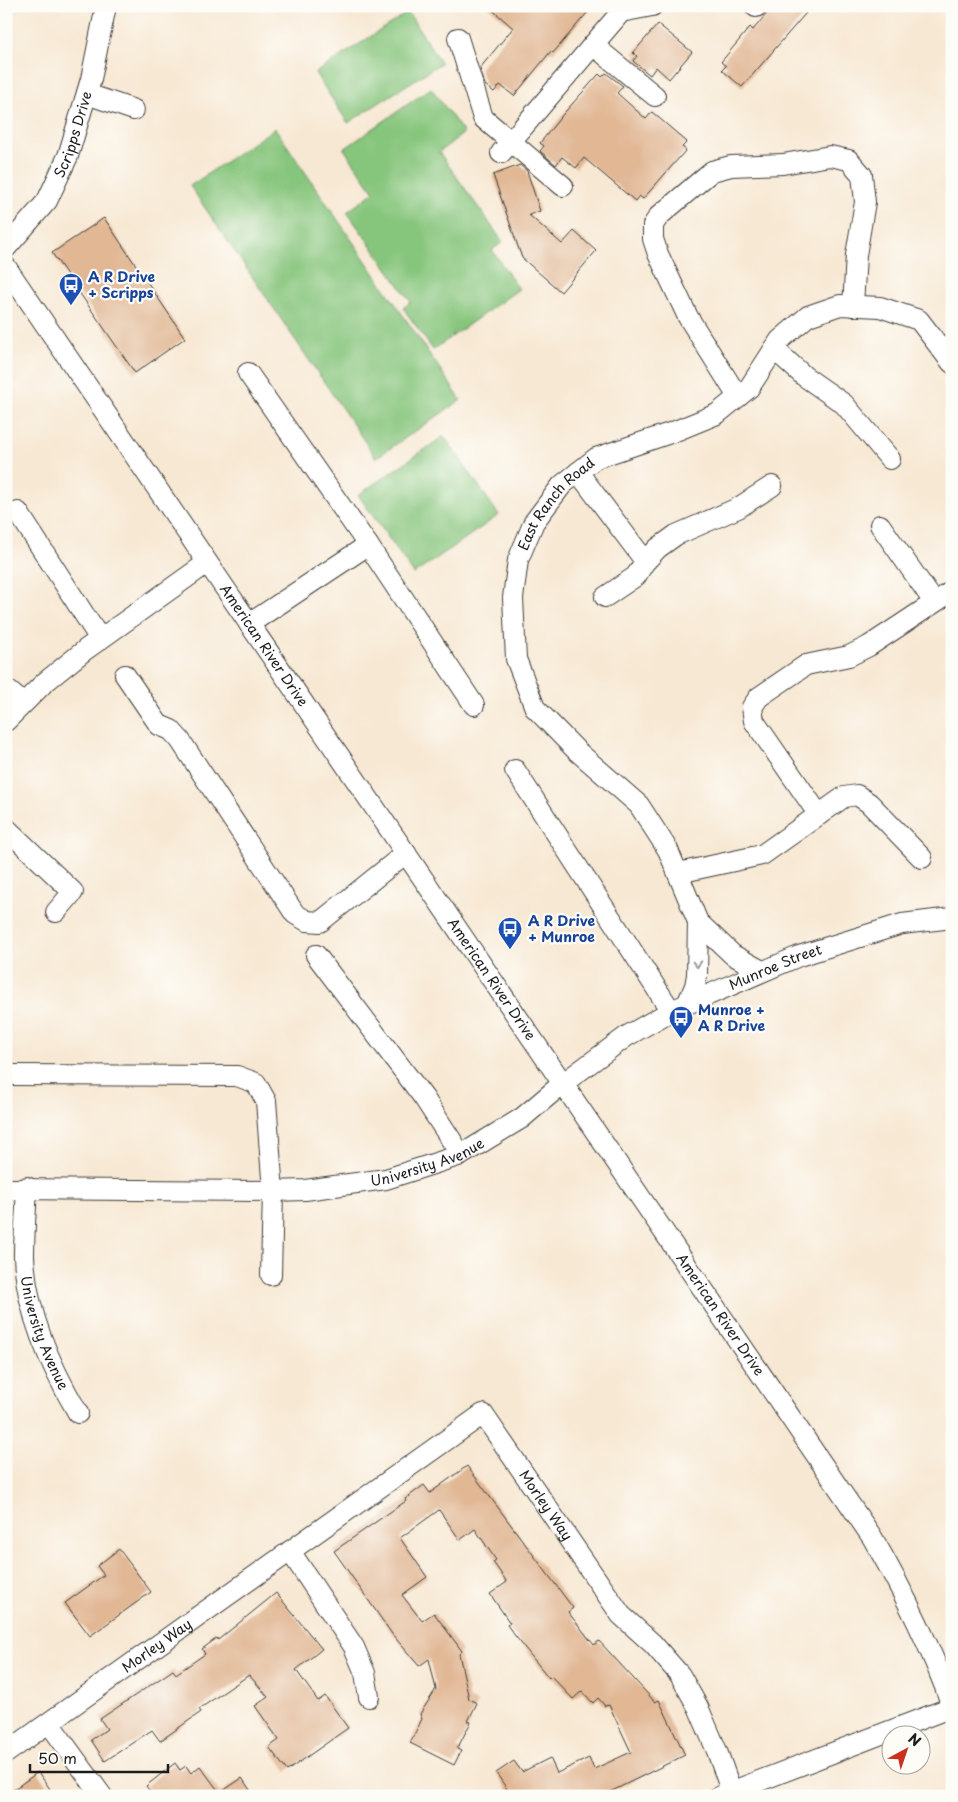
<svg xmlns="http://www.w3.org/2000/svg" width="958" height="1802" viewBox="0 0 958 1802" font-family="'Playpen Sans',sans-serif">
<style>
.green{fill:#86c57c;stroke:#51704c}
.building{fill:#e1b794}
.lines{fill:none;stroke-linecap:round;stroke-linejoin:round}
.minor-casing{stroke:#3d3b37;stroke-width:22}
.minor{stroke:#fff;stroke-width:20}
.oneway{stroke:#999}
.labels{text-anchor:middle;stroke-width:4.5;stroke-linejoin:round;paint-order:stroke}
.street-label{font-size:14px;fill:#1c1c1c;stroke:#fdfcf7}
.transit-label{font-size:14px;font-weight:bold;fill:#164399;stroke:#fdfcf7;text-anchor:start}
</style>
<rect width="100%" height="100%" fill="#fdfcf7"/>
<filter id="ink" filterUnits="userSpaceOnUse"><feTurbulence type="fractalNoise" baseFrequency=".02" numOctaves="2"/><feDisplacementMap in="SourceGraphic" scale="10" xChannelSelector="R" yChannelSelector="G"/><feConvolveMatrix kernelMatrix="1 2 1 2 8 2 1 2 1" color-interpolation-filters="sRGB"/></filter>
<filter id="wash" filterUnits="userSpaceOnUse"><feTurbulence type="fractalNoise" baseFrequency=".0096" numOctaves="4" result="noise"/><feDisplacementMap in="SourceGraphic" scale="20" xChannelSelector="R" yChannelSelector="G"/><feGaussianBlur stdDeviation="1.12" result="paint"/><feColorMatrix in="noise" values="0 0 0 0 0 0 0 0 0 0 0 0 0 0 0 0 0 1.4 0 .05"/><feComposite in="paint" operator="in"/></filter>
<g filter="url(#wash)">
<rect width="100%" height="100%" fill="#f7e8d3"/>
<g class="green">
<path d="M408 12 441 63 348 123 315 73Z"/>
<path d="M431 88 464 133 439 152 503 242 492 250 519 289 433 350 403 308 411 302 347 212 374 192 344 149Z"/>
<path d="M275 128 461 400 376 458 190 186Z"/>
<path d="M444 436 499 515 414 574 358 495Z"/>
</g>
<g id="blocks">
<g class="building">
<path d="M488 6H593L553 53 551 51 514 96 500 85 494 92 485 85 480 68 513 28Z"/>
<path d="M773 6H812L742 87 722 70 726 66 721 62 750 27 753 30Z"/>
<path d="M658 24 692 52 669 79 656 67 650 75 633 61 637 56 633 53Z"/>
<path d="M606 73 623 86 617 93 646 119 652 112 687 142 682 147 686 150 643 199 639 196 635 201 584 158 576 168 562 157 556 165 540 151 544 146 540 143 564 113 599 74 602 77Z"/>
<path d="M520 165 527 171 540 211 529 215 562 244 574 231 596 251 561 292 522 258 493 175Z"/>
<path d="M104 218 185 338 135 373 52 253Z"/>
<path d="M467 1466 573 1608 568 1612 594 1645 599 1641 655 1702 659 1700 685 1755 602 1796H512L496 1773 514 1761 522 1772 550 1758 557 1773 589 1758 594 1769 631 1752 609 1705 605 1706 598 1698 593 1703 582 1691 573 1699 551 1676 549 1678 516 1637 507 1625 510 1623 490 1594 507 1582 493 1562 496 1560 475 1529 460 1540 439 1510 400 1538 427 1577 402 1595 422 1621 434 1613 462 1651 459 1654 469 1699 477 1703 468 1721 471 1722 457 1749 461 1751 454 1765 410 1743 422 1719 420 1714 436 1689 429 1659 419 1666 392 1634 334 1551 406 1501 405 1499 424 1485 430 1493Z"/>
<path d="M119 1549 151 1592 90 1636 65 1603 104 1575 97 1566Z"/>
<path d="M276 1593 322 1649 296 1670 318 1701 325 1696 348 1728 287 1771 269 1747 279 1740 255 1706 268 1697 249 1675 199 1709 201 1712 160 1741 152 1730 105 1761 91 1740 107 1729 100 1719 173 1670 176 1674 205 1654 202 1649 217 1638 218 1640Z"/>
<path d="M175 1763 180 1770 186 1766 191 1773 200 1766 220 1793 242 1778 254 1796H154L146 1786Z"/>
<path d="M38 1772 55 1796H6V1795Z"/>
</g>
</g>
</g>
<g filter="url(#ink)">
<use href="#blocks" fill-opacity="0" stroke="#3d3b37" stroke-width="1"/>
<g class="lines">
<defs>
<g id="minor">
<path d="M755 6 756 7"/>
<path d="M458 38 483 118 563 186"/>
<path d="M593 45 655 96"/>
<path d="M87 94 134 110"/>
<path d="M501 153 621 12 652 6"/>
<path id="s1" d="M6 248 47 201 68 156 91 79 106 6"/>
<path id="s2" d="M6 267 872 1537C904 1592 931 1647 952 1706"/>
<path d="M774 349 804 376 844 404 890 459"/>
<path d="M248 373 368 545"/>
<path d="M738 397 688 317 658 254 653 239V225L659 216 712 171 731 166 783 164 830 156 849 160 862 175 865 202 856 255 853 306"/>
<path d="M578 472 645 561"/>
<path d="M18 512 100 639"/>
<path d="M880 525 934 602"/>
<path d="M605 597 636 576 644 563 658 548 676 535 738 508 772 486"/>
<path d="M249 624 368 545 474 705"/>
<path d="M125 675 159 725 171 730 180 740 295 914 307 921 320 922 406 853"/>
<path d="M6 689 23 703"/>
<path d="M6 721 44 683 85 650 207 563"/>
<path d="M515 770 671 1011"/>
<path d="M819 815 754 721 752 707 759 697 806 665 849 656 869 646 952 591"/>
<path d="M6 828 73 892 56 912"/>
<path d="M678 873 762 855 844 797 857 795 869 803 922 858"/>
<path d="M316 955 424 1098 461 1155"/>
<path id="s3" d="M762 971 733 955 698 922 668 850 639 805 577 751 535 708 516 659 513 598 518 560 534 522 562 485 596 458 673 432 717 414 749 388 780 340 808 316 840 305 880 307 919 320 952 363"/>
<path d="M687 1004 695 986 697 975 698 922"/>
<path d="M6 1075 237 1076 256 1083 266 1101 273 1191 271 1275"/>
<path id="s4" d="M27 1187C26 1210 24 1233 24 1256 26 1312 50 1365 78 1413"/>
<path id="s5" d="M6 1189 273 1191 305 1190 386 1179 461 1155 522 1118 562 1084 627 1036 671 1011 799 956 902 924 952 918"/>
<path d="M290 1551 354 1647 365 1673 369 1697"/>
<path d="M49 1723 102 1796"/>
<path id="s6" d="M6 1753 483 1414 621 1615 653 1644 680 1675 698 1707 717 1751 733 1796"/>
<path d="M720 1796 952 1707"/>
</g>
</defs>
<use href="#minor" class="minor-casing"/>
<use href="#minor" class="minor"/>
</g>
<defs><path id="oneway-chevron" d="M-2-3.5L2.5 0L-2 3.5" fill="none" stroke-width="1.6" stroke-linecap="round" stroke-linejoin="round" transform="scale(1.25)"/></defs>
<use class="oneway" href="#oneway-chevron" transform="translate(697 964) rotate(88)"/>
</g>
<defs>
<symbol id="bus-pin" viewBox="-11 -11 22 30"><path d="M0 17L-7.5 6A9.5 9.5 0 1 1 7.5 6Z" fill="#1a4fb4" stroke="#fdfcf7"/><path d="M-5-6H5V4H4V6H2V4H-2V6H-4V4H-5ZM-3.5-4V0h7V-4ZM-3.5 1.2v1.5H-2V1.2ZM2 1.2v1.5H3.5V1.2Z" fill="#fff"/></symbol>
</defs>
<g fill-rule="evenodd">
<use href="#bus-pin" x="57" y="271" width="28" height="38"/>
<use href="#bus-pin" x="496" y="915" width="28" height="38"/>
<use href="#bus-pin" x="667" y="1004" width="28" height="38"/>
</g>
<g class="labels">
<g class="street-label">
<text dy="5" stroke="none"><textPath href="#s1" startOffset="134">Scripps Drive</textPath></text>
<text dy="5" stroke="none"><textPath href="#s3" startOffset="576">East Ranch Road</textPath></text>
<text dy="5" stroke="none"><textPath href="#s2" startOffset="458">American River Drive</textPath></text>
<text dy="5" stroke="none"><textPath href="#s5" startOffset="828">Munroe Street</textPath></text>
<text dy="5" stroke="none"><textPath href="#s2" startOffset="862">American River Drive</textPath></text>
<text dy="5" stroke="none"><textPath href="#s5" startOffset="425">University Avenue</textPath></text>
<text dy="5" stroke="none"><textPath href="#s2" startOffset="1268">American River Drive</textPath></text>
<text dy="5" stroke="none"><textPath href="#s4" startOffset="149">University Avenue</textPath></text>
<text dy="5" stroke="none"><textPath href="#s6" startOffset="696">Morley Way</textPath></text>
<text dy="5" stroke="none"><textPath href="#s6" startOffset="185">Morley Way</textPath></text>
</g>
<g class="transit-label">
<text x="88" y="282">A R Drive<tspan x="88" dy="16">+ Scripps</tspan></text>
<text x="528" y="926">A R Drive<tspan x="528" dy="16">+ Munroe</tspan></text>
<text x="698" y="1015">Munroe +<tspan x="698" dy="16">A R Drive</tspan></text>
</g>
</g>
<rect width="958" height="1802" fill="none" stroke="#fdfcf7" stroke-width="25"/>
<g transform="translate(906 1750) rotate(40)"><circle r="24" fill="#fdfcf7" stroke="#a3a29f"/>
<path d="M0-4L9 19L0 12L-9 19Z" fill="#c8321e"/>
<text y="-8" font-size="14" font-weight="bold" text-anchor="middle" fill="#1c1c1c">N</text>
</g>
<path d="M30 1764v8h138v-8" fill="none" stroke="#1c1c1c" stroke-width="2.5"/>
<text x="38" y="1764" font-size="15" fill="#1c1c1c" stroke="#fdfcf7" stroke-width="4" paint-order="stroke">50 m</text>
</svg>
